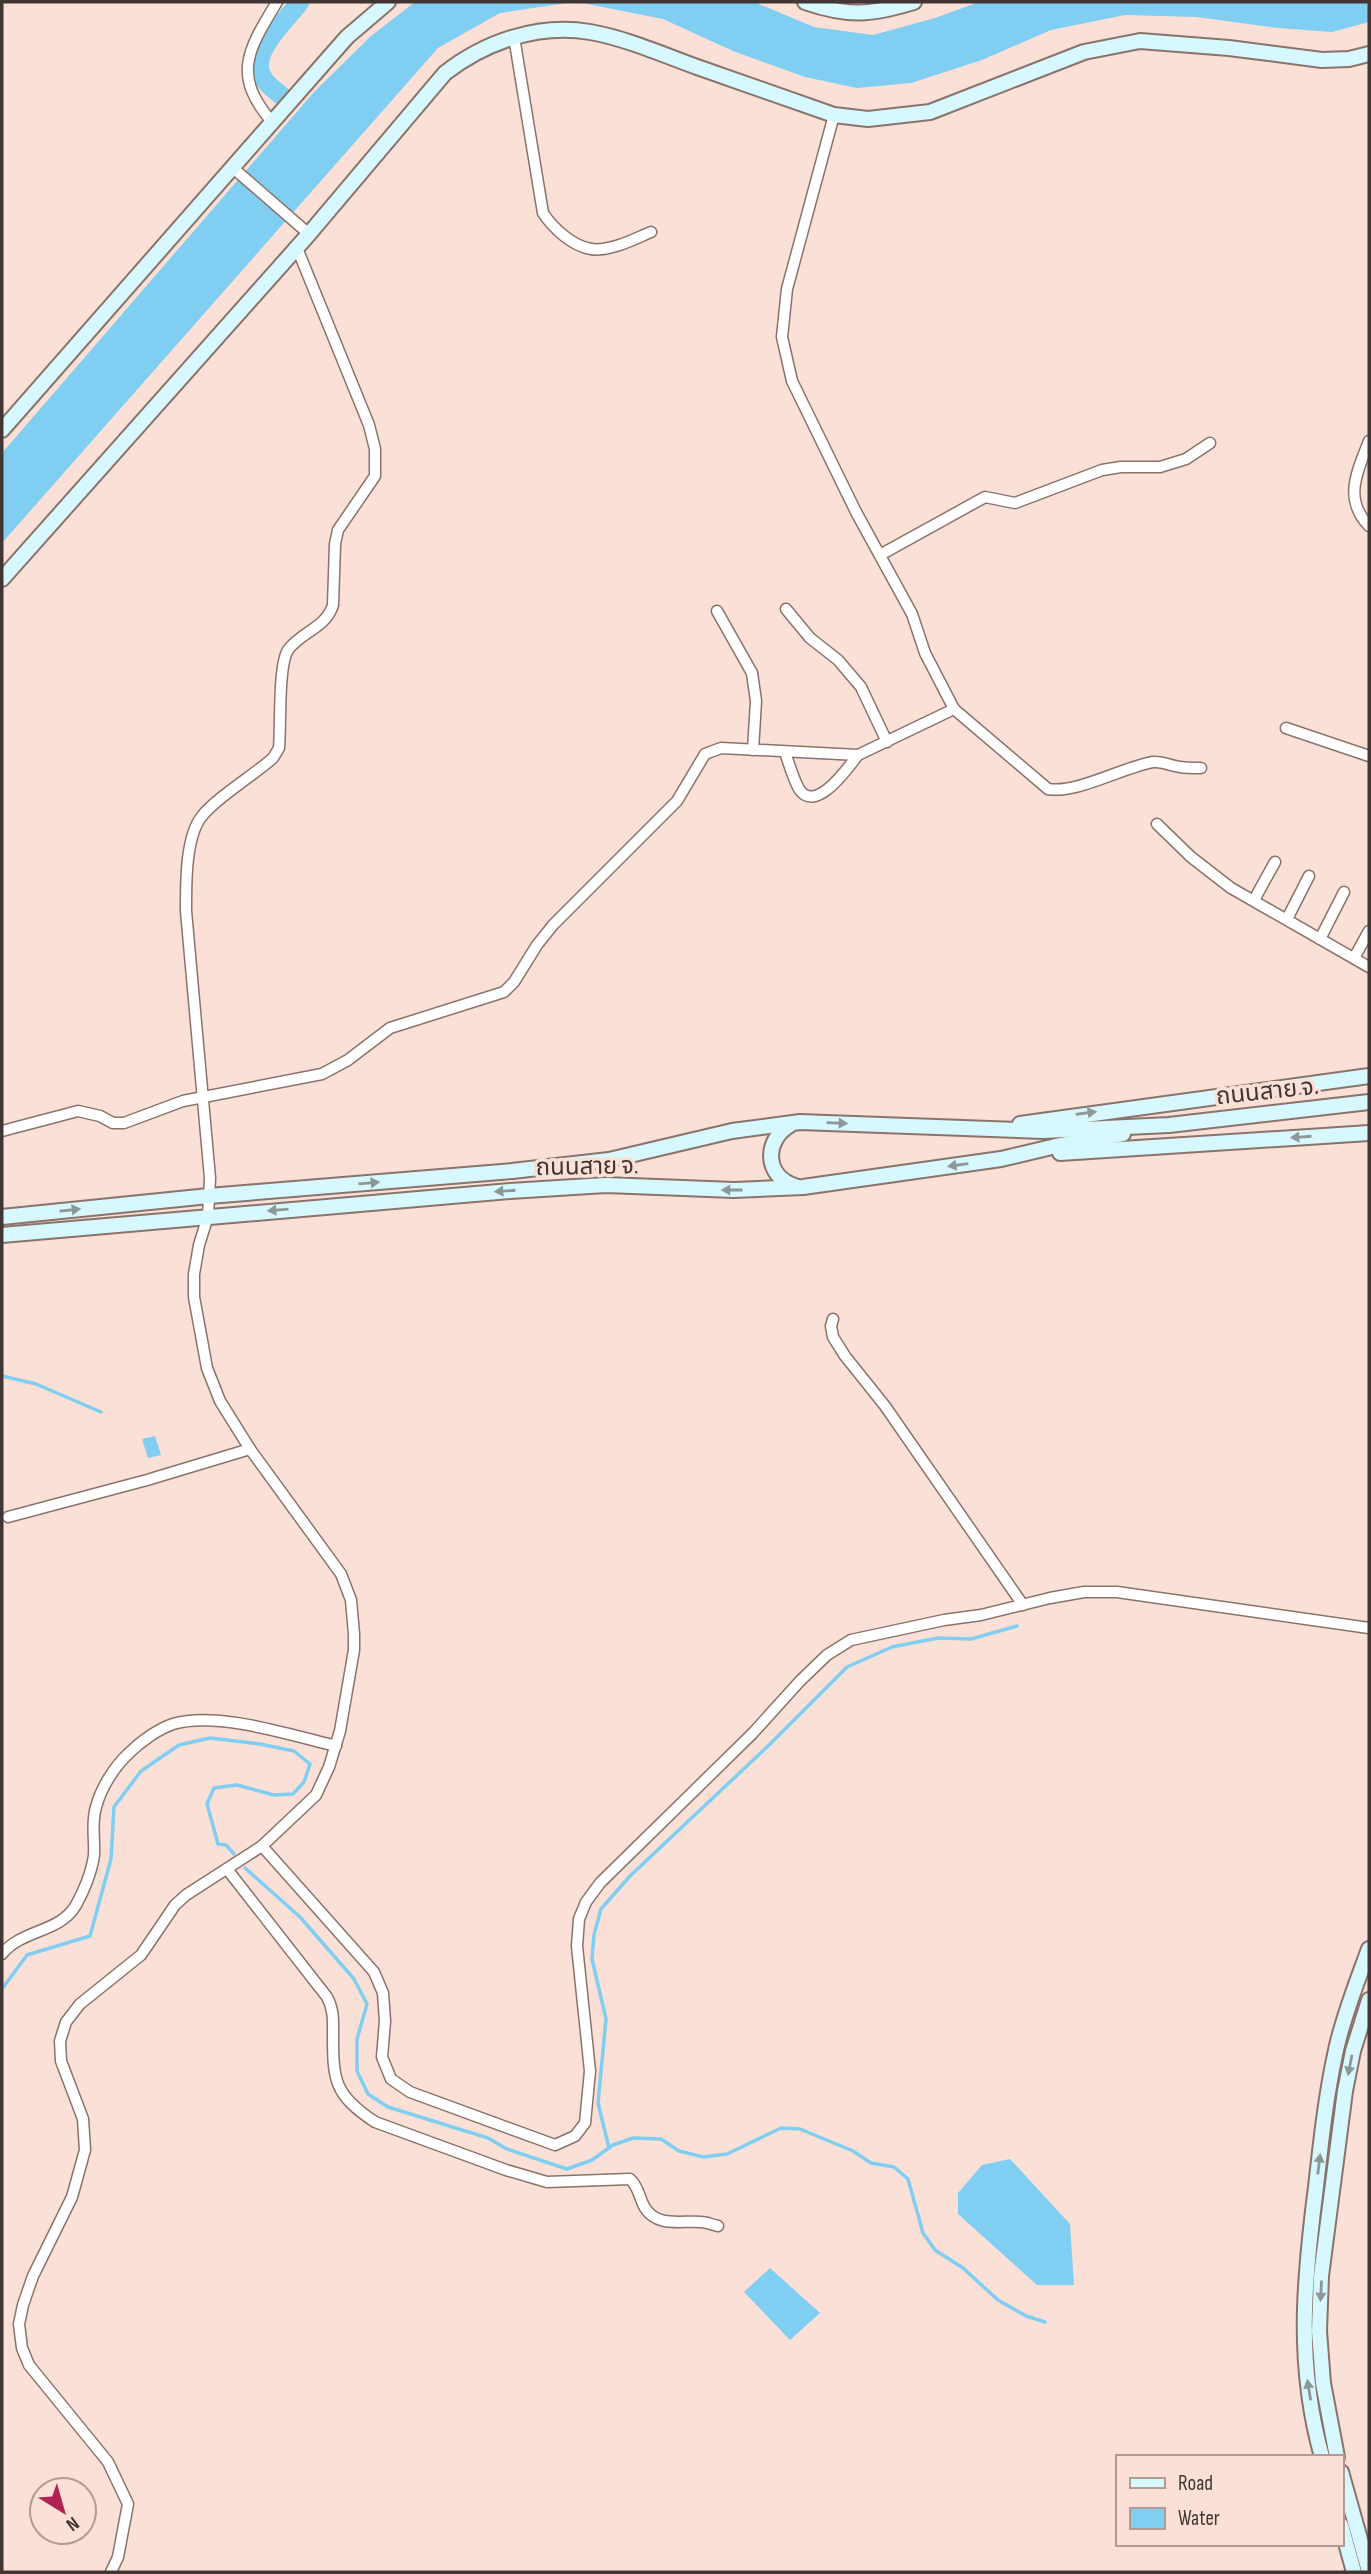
<svg xmlns="http://www.w3.org/2000/svg" width="1371" height="2574" viewBox="0 0 1371 2574" font-family="'Sofia Sans Condensed','Noto Sans Thai',sans-serif">
<style>
.water{fill:#80cef1}
.lines{fill:none;stroke-linecap:round;stroke-linejoin:round}
.stream{stroke:#80cef1;stroke-width:3.5}
.river{stroke:#80cef1;stroke-width:19}
.street-casing{stroke:#8a736a;stroke-width:13}
.secondary-casing{stroke:#8a736a;stroke-width:18}
.street{stroke:#fff;stroke-width:10}
.secondary{stroke:#d7f8fe;stroke-width:14}
.oneway{fill:#8c9798}
.labels{text-anchor:middle;stroke-width:7;stroke-linejoin:round;paint-order:stroke}
.street-label{font-size:24px;fill:#413633;stroke:#fae0d6}
</style>
<rect width="100%" height="100%" fill="#fae0d6"/>
<g class="water">
<path d="M415 2H574L500 13 438 48 2 543V453L314 92 371 36Z"/>
<path d="M577 2H754L814 27 873 35 935 18 979 2H1369V22L1332 32 1278 28 1197 17 1125 15 1051 30 982 60 911 83 857 88 805 77 733 51 663 19Z"/>
<path d="M155 1436 161 1455 148 1458 142 1439Z"/>
<path d="M1010 2159 1070 2224 1074 2285H1037L958 2214V2193L982 2165Z"/>
<path d="M770 2268 820 2313 790 2340 744 2292Z"/>
</g>
<g class="lines">
<g class="stream">
<path d="M2 1376 36 1384 101 1412"/>
<path d="M245 1868 300 1917 354 1979 367 2004 357 2039V2071L368 2094 388 2107 488 2138 507 2149 567 2169 592 2160 613 2145 633 2138 661 2139 679 2151 703 2157 727 2154 781 2128 800 2129 853 2151 871 2163 894 2167 908 2179 923 2233 935 2250 963 2268 998 2300 1026 2316 1045 2322"/>
<path d="M2 1989 27 1955 90 1936 111 1859 114 1807 141 1771 179 1745 210 1738 260 1744 294 1751 310 1764 304 1782 293 1794 274 1795 237 1785 214 1788 207 1804 218 1844 226 1845 234 1854"/>
<path d="M609 2148 598 2103 606 2019 592 1959 594 1935 601 1909 630 1876 767 1747 847 1667 892 1647 938 1638 971 1639 1017 1626"/>
</g>
<path class="river" d="M281 95C274 90 266 84 262 76 249 52 287 20 300 2"/>
<defs>
<g id="street">
<path d="M514 37 543 213C553 228 572 246 591 249 610 252 634 239 651 232"/>
<path d="M834 115 787 289 782 337 792 381 856 512 912 614 925 653 954 709 1048 789C1077 794 1123 767 1153 762 1162 761 1171 766 1180 767 1187 768 1194 768 1201 768"/>
<path d="M273 123C231 75 248 50 277 2"/>
<path d="M233 168 309 234"/>
<path d="M1369 441C1357 472 1343 499 1369 526"/>
<path d="M880 555 985 497 1015 503 1102 470 1121 467H1160L1186 459 1210 443"/>
<path d="M786 609 810 638 838 660 861 687 887 742"/>
<path d="M717 611 752 673 756 701 753 750"/>
<path d="M1286 728 1369 756"/>
<path d="M785 752C789 764 793 778 799 789 816 815 849 766 858 755"/>
<path d="M1157 824 1191 857 1231 888 1369 967"/>
<path d="M1254 900 1275 862"/>
<path d="M1287 919 1309 876"/>
<path d="M1320 939 1344 892"/>
<path d="M1354 958 1369 931"/>
<path d="M2 1131 78 1111 100 1116 113 1123H124L183 1101 322 1074 348 1060 390 1028 504 992 514 982 537 945 553 925 677 801 705 754 721 748 858 755 954 709"/>
<path d="M833 1319 831 1326 833 1337 845 1356 885 1406 1023 1605"/>
<path d="M8 1517 147 1480 250 1449"/>
<path d="M262 1846 374 1972 383 1993 385 2021 382 2057 391 2079 410 2092 555 2145 575 2136 585 2123 590 2071 577 1946 579 1919 586 1902 600 1883 753 1733 800 1681 827 1655 851 1640 944 1620 981 1615 1050 1598 1084 1592H1117L1369 1628"/>
<path d="M227 1869 327 1997C334 2010 333 2021 333 2035 333 2080 334 2095 375 2122L506 2170 547 2182 630 2179C639 2187 639 2198 645 2208 658 2228 682 2220 701 2222 707 2222 712 2225 718 2226"/>
<path d="M2 1954C22 1929 60 1933 76 1905 84 1891 92 1871 94 1855 95 1839 91 1823 96 1807 101 1788 114 1767 129 1753 140 1742 158 1729 173 1724 217 1711 291 1735 336 1746"/>
<path d="M111 2572 118 2557 128 2504 108 2462 29 2365 22 2348 19 2324 23 2305 33 2276 72 2197 85 2150 83 2119 61 2061 60 2041 66 2022 80 2004 141 1955 175 1905 186 1895 262 1846 316 1795 329 1767 340 1731 354 1650V1634L351 1600 341 1574 250 1449 220 1401 207 1368 194 1297V1274L199 1245 208 1216 210 1178 186 911C186 886 185 837 202 816 216 798 254 775 273 758L279 748C281 726 278 666 288 650 301 632 326 628 333 605L335 544 338 530 375 476V449L369 425 297 248"/>
</g>
<g id="secondary">
<path d="M805 2C849 17 871 15 914 2"/>
<path d="M2 430 347 37 388 2"/>
<path d="M2 579 309 234 445 73C485 42 538 23 590 32 625 38 664 55 697 67 743 83 789 99 834 115L868 119 930 112 1084 52 1140 41 1229 48 1322 60 1349 59 1369 54"/>
<path d="M1020 1124 1369 1076"/>
<path d="M790 1125C764 1140 764 1176 795 1186"/>
<path d="M1060 1153 1369 1133"/>
<path d="M2 1217 209 1196 512 1171 609 1160 732 1131 800 1122 1043 1131 1169 1125 1369 1102"/>
<path d="M2 1235 510 1191 606 1185 734 1190 803 1187 1001 1159 1056 1146 1123 1134"/>
<path d="M1322 2457C1296 2365 1304 2280 1316 2187 1321 2142 1326 2095 1336 2050 1343 2017 1357 1982 1369 1949"/>
<path d="M1337 2457 1323 2383 1319 2331 1321 2276 1345 2091 1353 2051 1369 2000"/>
<path d="M1341 2472 1369 2571"/>
<path d="M1341 2525 1354 2572"/>
</g>
</defs>
<use href="#street" class="street-casing"/>
<use href="#secondary" class="secondary-casing"/>
<use href="#street" class="street"/>
<use href="#secondary" class="secondary"/>
</g>
<defs><path id="oneway-solid" d="M-6-.8H1V-3.2L6.5 0L1 3.2V.8H-6Z" transform="scale(1.75)"/></defs>
<g class="oneway">
<use href="#oneway-solid" transform="translate(1086 1113) rotate(-8)"/>
<use href="#oneway-solid" transform="translate(837 1123) rotate(2)"/>
<use href="#oneway-solid" transform="translate(1301 1137) rotate(176)"/>
<use href="#oneway-solid" transform="translate(958 1165) rotate(172)"/>
<use href="#oneway-solid" transform="translate(369 1183) rotate(-5)"/>
<use href="#oneway-solid" transform="translate(732 1190) rotate(-180)"/>
<use href="#oneway-solid" transform="translate(505 1191) rotate(176)"/>
<use href="#oneway-solid" transform="translate(70 1210) rotate(-6)"/>
<use href="#oneway-solid" transform="translate(278 1210) rotate(175)"/>
<use href="#oneway-solid" transform="translate(1350 2065) rotate(101)"/>
<use href="#oneway-solid" transform="translate(1319 2164) rotate(-83)"/>
<use href="#oneway-solid" transform="translate(1321 2291) rotate(93)"/>
<use href="#oneway-solid" transform="translate(1309 2390) rotate(-99)"/>
</g>
<g class="labels">
<g class="street-label">
<text transform="translate(1267 1091) rotate(-6)" y="8">ถนนสาย จ.</text>
<text transform="translate(587 1166) rotate(-1)" y="8">ถนนสาย จ.</text>
</g>
</g>
<rect width="1371" height="2574" fill="none" stroke="#413633" stroke-width="7"/>
<rect x="1116" y="2455" width="228" height="91" fill="#fae0d6" stroke="#b09c95" stroke-width="2"/>
<rect x="1130" y="2478" width="35" height="10" fill="#d7f8fe" stroke="#b09c95" stroke-width="2"/>
<text x="1178" y="2490" font-size="21" fill="#413633">Road</text>
<rect x="1130" y="2508" width="35" height="21" fill="#80cef1" stroke="#b09c95" stroke-width="2"/>
<text x="1178" y="2525" font-size="21" fill="#413633">Water</text>
<g transform="translate(63 2511) rotate(143)"><circle r="33" fill="#fae0d6" stroke="#b09c95" stroke-width="2"/>
<path d="M0-5L12 26L0 18L-12 26Z" fill="#b12153"/>
<text y="-10" font-size="19" font-weight="bold" text-anchor="middle" fill="#413633">N</text>
</g>
</svg>
